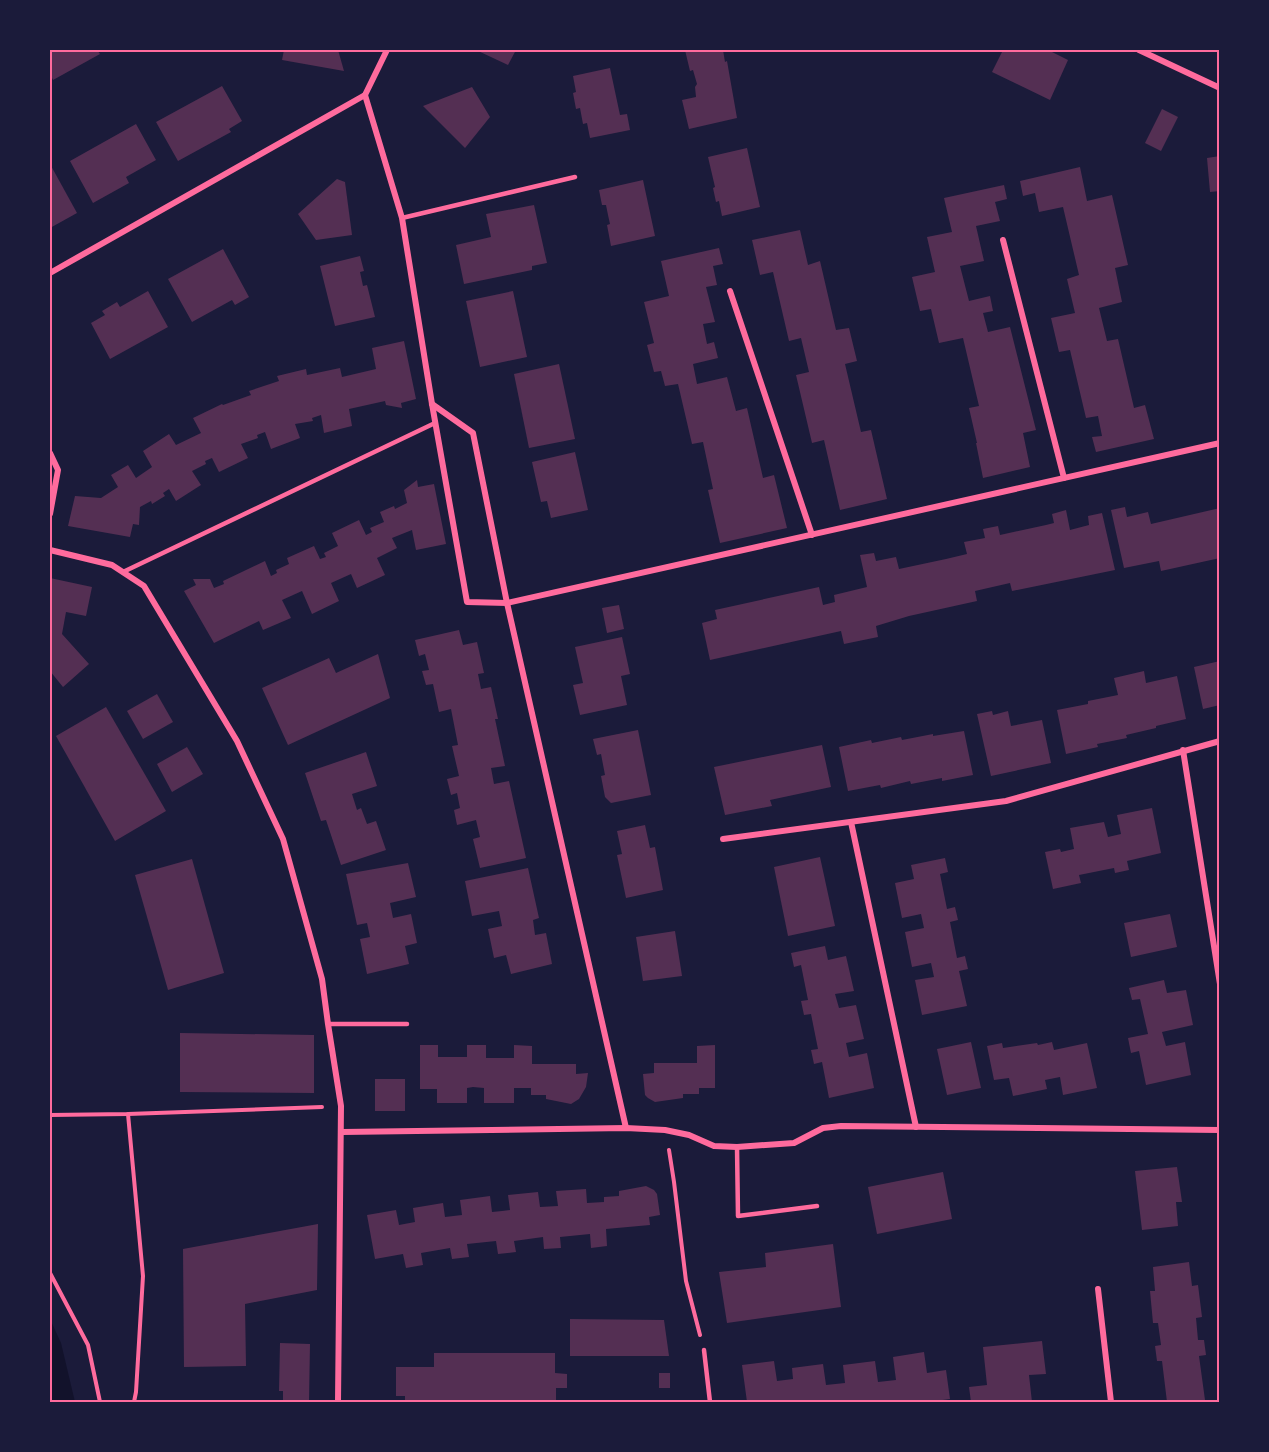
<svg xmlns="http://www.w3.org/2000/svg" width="1269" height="1452" viewBox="0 0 1269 1452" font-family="Inter,sans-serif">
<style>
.water{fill:#12122b}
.building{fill:#542f53}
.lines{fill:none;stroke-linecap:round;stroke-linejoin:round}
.path{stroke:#ff6b9d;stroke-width:4}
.service{stroke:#ff6b9d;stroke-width:4.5}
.minor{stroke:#ff6b9d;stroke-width:6}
.neatline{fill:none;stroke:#ff6b9d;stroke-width:2}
</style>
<rect width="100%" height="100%" fill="#1b1b3a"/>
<path class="water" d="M50 1319 61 1343 75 1402H50Z"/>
<g class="building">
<path d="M50 50H97L100 54 53 80 50 74Z"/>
<path d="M284 50H338L344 71 282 60Z"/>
<path d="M476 50H516L508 65Z"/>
<path d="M685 50H723L725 62 727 61 737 118 689 129 682 100 696 97 695 87 697 84 693 70 690 71Z"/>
<path d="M1003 50H1048L1068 60 1050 100 992 72Z"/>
<path d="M610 68 620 115 627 114 630 130 590 138 587 123 583 124 580 108 576 109 573 93 576 92 573 76Z"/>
<path d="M222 86 242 121 229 129 231 132 178 161 156 122Z"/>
<path d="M472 87 490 117 465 148 423 106Z"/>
<path d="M1162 109 1178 117 1161 151 1145 143Z"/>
<path d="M136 124 156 160 126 177 129 183 93 203 70 161Z"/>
<path d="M747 148 760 207 722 216 719 201 716 202 713 188 715 187 708 157Z"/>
<path d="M1220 156V191L1210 192 1207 158Z"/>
<path d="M50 164 77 213 50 228Z"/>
<path d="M1080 167 1087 201 1112 195 1128 265 1115 268 1122 302 1099 308 1107 341 1118 339 1134 408 1145 405 1154 439 1096 452 1092 437 1102 436 1098 416 1086 418 1070 350 1059 352 1051 318 1075 313 1067 279 1079 275 1063 207 1039 212 1035 193 1023 196 1020 181Z"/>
<path d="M337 179 345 182 352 235 316 240 298 214Z"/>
<path d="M643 180 655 236 611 246 607 225 610 224 608 215 606 205H602L599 190Z"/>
<path d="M1004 185 1007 199 995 202 1000 221 976 226 984 261 960 266 969 301 990 296 993 311 983 313 988 332 1010 327 1036 430 1023 433 1030 467 983 478 976 443H977L969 408 979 406 963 338 939 343 931 309 920 311 912 277 935 272 927 237 952 232 944 198Z"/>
<path d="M534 205 547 263 532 266V270L464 284 456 245 491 237 486 214Z"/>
<path d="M800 230 808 265 820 261 836 330 849 328 857 361 845 364 861 432 871 430 887 499 840 510 824 440 812 443 796 375 809 372 801 338 789 341 773 272 760 275 752 240Z"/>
<path d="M719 248 723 264 713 266 717 285 706 287 715 322 703 324 707 344 714 342 718 358 693 364 697 384 727 377 736 411 747 408 763 478 774 475 787 528 720 543 708 490 713 489 703 442 692 444 678 384 665 386 661 371 654 372 647 345 654 343 644 302 669 296 661 261Z"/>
<path d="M223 249 249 297 235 305 232 300 192 322 168 279Z"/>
<path d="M360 256 364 271 360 272 363 286 367 285 375 317 335 326 320 266Z"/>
<path d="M148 291 168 327 110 359 91 323 105 315 102 311 117 302 120 307Z"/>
<path d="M513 291 527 357 480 367 466 301Z"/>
<path d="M404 341 416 399 401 403 402 408 386 405 385 401 349 409 352 426 324 433 321 415 312 418 313 421 295 424 300 438 271 449 265 432 257 435 258 438 241 444 248 458 219 472 212 458 205 461 206 464 192 471 201 485 176 501 169 489 163 493 165 496 152 504 151 501 140 507 139 525 133 524 130 537 68 526 75 496 101 498 118 487 111 475 128 465 136 478 152 467 143 451 169 434 176 445 201 433 193 418 222 404 223 405 251 395 249 391 279 381 277 376 306 369 307 375 340 368 342 377 376 369 372 348Z"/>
<path d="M559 364 575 439 529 448 514 374Z"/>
<path d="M575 452 588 510 551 518 547 501 541 502 532 462Z"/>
<path d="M417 480 418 487 434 484 446 544 416 550 412 530 392 538 397 548 377 558 385 575 357 588 351 574 331 583 339 601 312 614 302 591 282 600 291 618 263 630 259 621 214 643 184 591 196 585 193 579H210L214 588 224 584 223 581 265 561 271 576 277 573 276 570 289 564 287 558 314 546 320 559 326 557 324 553 338 546 332 533 359 520 366 535 372 532 370 528 384 522 380 512 394 506 395 509 407 503 404 490Z"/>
<path d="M1125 507 1127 517 1148 512 1151 524 1220 508V558L1161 571 1159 561 1124 568 1111 510Z"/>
<path d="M1066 510 1070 530 1089 525 1088 516 1102 513 1115 570 1012 591 1010 583 975 591 977 601 909 616 876 626 878 637 844 644 841 631 710 660 702 623 717 619 715 610 819 587 823 605 835 602 834 595 867 587 860 555 874 553 876 561 896 557 899 569 946 559 967 554 964 542 985 538 983 529 998 526 1000 535 1046 525 1054 523 1052 514Z"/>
<path d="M50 578 92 587 86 616 66 612 62 634 89 664 63 687 50 671Z"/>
<path d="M619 605 624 629 607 633 602 608Z"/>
<path d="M459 630 463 645 477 642 484 673 478 674 481 689 491 687 498 719H495L505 766 491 768 494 784 509 781 526 858 480 868 473 839 480 837 476 820 457 825 454 810 460 808 457 793 451 795 447 779 459 776 452 746 458 745 451 709 439 712 433 684 426 685 422 671 429 670 425 654 419 656 415 640Z"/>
<path d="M622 637 630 674 621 676 627 705 580 715 573 685 583 683 575 647Z"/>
<path d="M378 654 390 698 288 745 262 688 329 658 336 673Z"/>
<path d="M1220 661V705L1203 709 1194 667Z"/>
<path d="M1144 671 1146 683 1177 676 1186 719 1156 726V728L1126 735 1127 738 1097 744 1098 747 1066 754 1057 710 1088 704V701L1118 695 1114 678Z"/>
<path d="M157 694 173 722 143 739 127 711Z"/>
<path d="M106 707 166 811 115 841 56 736Z"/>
<path d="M992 711 993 715 1008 711 1011 726 1042 720 1051 763 991 776 977 714Z"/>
<path d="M638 730 651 795 611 803 605 797 601 776 605 775 601 754 597 755 593 739Z"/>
<path d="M964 731 973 775 942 781V778L911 784 910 781 881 788 880 785 848 791 839 747 871 740 872 743 901 737 902 740 933 734V736Z"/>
<path d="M822 745 831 787 770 800 772 806 725 815 714 767Z"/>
<path d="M187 747 203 774 172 792 157 764Z"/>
<path d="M366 752 377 786 352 794 357 810 361 808 367 824 376 821 386 850 341 865 326 820 321 821 305 773Z"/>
<path d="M1152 808 1161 853 1127 861 1129 870 1115 873 1114 868 1079 875 1081 883 1053 889 1045 852 1060 849 1061 852 1074 849 1070 828 1104 822 1108 837 1121 834 1117 815Z"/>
<path d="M645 825 650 848 655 847 663 890 626 898 617 855 622 854 617 831Z"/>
<path d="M820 857 835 926 788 936 774 867Z"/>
<path d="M945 858 948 872 940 874 947 909 955 907 958 920 950 922 957 958 965 956 968 969 959 971 967 1006 922 1015 915 980 934 977 931 963 912 967 905 932 924 928 921 914 902 918 895 883 914 879 911 865Z"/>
<path d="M192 859 224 973 168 990 135 875Z"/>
<path d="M408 863 416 897 390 903 393 918 411 914 417 943 405 946 409 964 367 974 360 939 370 937 367 923 357 925 346 874Z"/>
<path d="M528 868 539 918 533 920 535 935 546 933 552 964 511 974 506 955 494 958 488 929 502 926 499 911 472 916 465 881Z"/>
<path d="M1170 914 1177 947 1131 957 1124 923Z"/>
<path d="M675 931 682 976 643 981 636 937Z"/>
<path d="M825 946 828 960 846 956 854 991 835 994 839 1008 856 1005 864 1039 846 1043 849 1057 867 1053 874 1088 829 1098 822 1062 814 1064 811 1050 818 1049 811 1014 804 1015 801 1001 808 1000 801 965 794 967 791 953Z"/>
<path d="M1164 980 1167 993 1186 990 1193 1025 1162 1032 1166 1046 1185 1042 1191 1075 1146 1085 1139 1051 1131 1053 1128 1038 1148 1034 1140 999 1132 1000 1129 988Z"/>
<path d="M180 1033 314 1035V1093L180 1092Z"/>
<path d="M971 1042 981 1088 947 1095 937 1049Z"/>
<path d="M1052 1042 1054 1050 1087 1043 1097 1088 1063 1095 1060 1077 1045 1080 1047 1089 1013 1096 1009 1078 994 1080 987 1046 1002 1043 1003 1048 1037 1043 1038 1045Z"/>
<path d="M420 1045H438V1057H467V1045H486V1058H514V1045L532 1046V1064H576V1074L588 1073 586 1087 579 1099 571 1104 546 1099V1095H531V1088H514V1103H484V1088L473 1087 467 1088V1103H437V1089H420Z"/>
<path d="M715 1045V1088H699V1094H683V1098L655 1102 648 1098 645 1095 643 1074 654 1073V1063H697V1046Z"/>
<rect x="375" y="1079" width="30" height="32"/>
<path d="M1177 1167 1182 1202H1176L1178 1226 1142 1230 1135 1171Z"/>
<path d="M943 1172 952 1219 877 1234 868 1187Z"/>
<path d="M646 1186 654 1190 657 1194 660 1215 649 1217 650 1225 606 1229 607 1246 591 1248 590 1234 560 1237 561 1248 544 1249 543 1237 514 1241 516 1252 498 1254 496 1241 467 1244 469 1257 452 1259 450 1248 421 1253 423 1265 406 1268 403 1254 375 1259 367 1215 396 1210 399 1225 415 1222 413 1208 443 1203 445 1217 462 1215 460 1200 490 1196 492 1212 502 1211 510 1210 508 1195 538 1192 540 1207 558 1206 556 1191 586 1189 587 1203 604 1202V1197L619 1196V1191Z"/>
<path d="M318 1224 317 1290 245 1304 246 1366 184 1367 183 1249Z"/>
<path d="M833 1244 841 1307 727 1323 719 1272 766 1267 765 1253Z"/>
<path d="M1189 1262 1192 1286 1198 1285 1202 1317 1196 1318 1198 1340H1204L1206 1355 1199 1356 1205 1400H1211V1402H1167L1162 1361H1157L1155 1346 1161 1345 1158 1323H1153L1150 1291H1155L1153 1267Z"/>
<path d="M570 1319 664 1320 669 1356H570Z"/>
<path d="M1042 1341 1046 1374 1029 1375 1032 1402H971L969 1387 987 1385 983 1347Z"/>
<path d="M280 1343 310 1344 309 1402H283V1391H279Z"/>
<path d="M924 1352 927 1373 946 1370 950 1399 928 1402H747L742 1365 774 1361 777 1381 793 1379 792 1368 823 1364 826 1385 845 1383 843 1365 875 1361 878 1382 896 1380 893 1357Z"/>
<path d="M434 1353H555V1373L567 1374V1388H556V1402L434 1401V1402H405V1396H396V1367H434Z"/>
<rect x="659" y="1373" width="11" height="15"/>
</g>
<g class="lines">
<g class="path">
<path d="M128 1114 143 1276 136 1392 134 1402"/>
<path d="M50 1115 128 1114 322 1107"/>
<path d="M669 1150 674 1182 686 1281 700 1335"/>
<path d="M50 1273 88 1345 100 1402"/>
</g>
<g class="service">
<path d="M402 218 575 177"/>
<path d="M123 572 435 423"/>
<path d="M328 1024H407"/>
<path d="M737 1147 738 1216 817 1206"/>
<path d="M704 1350 710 1402"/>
</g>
<g class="minor">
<path d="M1139 50 1220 88"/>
<path d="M365 95 402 218 432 404 467 602 507 603 1220 443"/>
<path d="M1003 240 1064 478"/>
<path d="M50 273 365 95 387 50"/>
<path d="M730 291 812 535"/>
<path d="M432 404 473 433 507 603 626 1128"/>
<path d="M50 453 58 470 50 514"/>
<path d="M50 550 112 565 144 586 237 741 283 839 322 979 328 1024 341 1106 338 1402"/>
<path d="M1183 750 1220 984"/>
<path d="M851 822 916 1127"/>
<path d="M723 839 1006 801 1220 741"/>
<path d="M342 1132 626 1128 665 1130 689 1135 714 1146 737 1147 794 1143 823 1128 841 1126 1220 1130"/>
<path d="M1098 1289 1111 1402"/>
</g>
</g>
<rect width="1269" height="1452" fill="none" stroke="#1b1b3a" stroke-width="102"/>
<rect x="51" y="51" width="1167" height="1350" class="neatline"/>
</svg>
